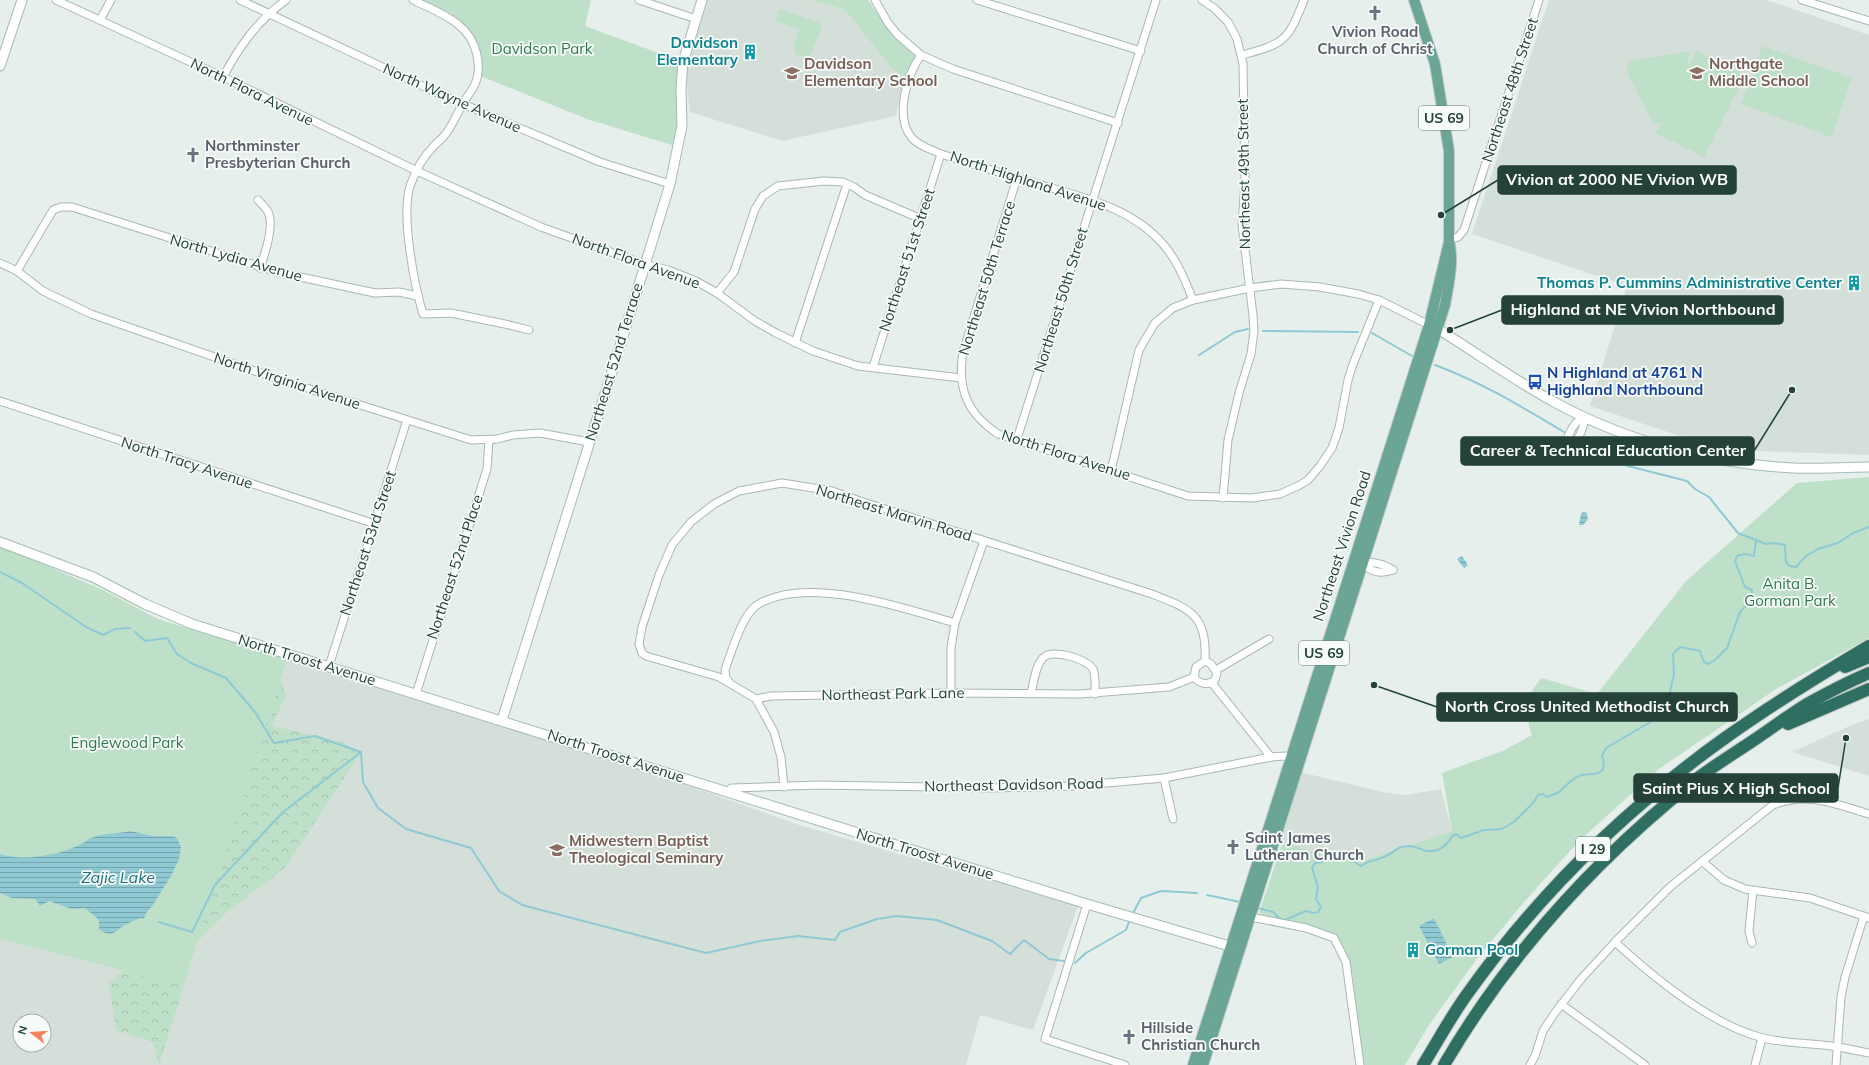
<svg xmlns="http://www.w3.org/2000/svg" width="1869" height="1065" viewBox="0 0 1869 1065" font-family="Mulish,sans-serif">
<style>
.built{fill:#d4dfda;fill-rule:evenodd}
.forest{fill:url(#forest-crowns)}
.park{fill:#bfe0c8}
.water{fill:url(#water-rules)}
.lines{fill:none;stroke-linecap:round;stroke-linejoin:round}
.stream{stroke:#8ec9d4;stroke-width:2}
.street-casing{stroke:#a8b8b2;stroke-width:9}
.secondary-casing{stroke:#a4bbb3;stroke-width:11}
.primary-casing{stroke:#c2cac8;stroke-width:12}
.highway-casing{stroke:#c2cac8;stroke-width:14}
.street{stroke:#fff;stroke-width:7}
.secondary{stroke:#fff;stroke-width:9}
.primary{stroke:#6aa596;stroke-width:10}
.highway{stroke:#2f6f62;stroke-width:12}
.labels{text-anchor:middle;stroke-width:3.5;stroke-linejoin:round;paint-order:stroke}
.shield{fill:#f7fbf9;stroke:#637a73;stroke-width:1}
.shield-label{font-size:14px;font-weight:bold;fill:#24423a}
.worship-label{font-size:15px;font-weight:bold;fill:#5b616d;stroke:#f7fbf9;text-anchor:start}
.culture-label{font-size:15px;font-weight:bold;fill:#0d838f;stroke:#f7fbf9;text-anchor:end}
.park-label{font-size:15px;fill:#2d7a4b;stroke:#f7fbf9}
.education-label{font-size:15px;font-weight:bold;fill:#785e54;stroke:#f7fbf9;text-anchor:start}
.street-label{font-size:15px;fill:#24423a;stroke:#f7fbf9}
.transit-label{font-size:15px;font-weight:bold;fill:#164399;stroke:#f7fbf9;text-anchor:start}
.water-label{font-size:16px;font-style:italic;fill:#1c6f80;stroke:#f7fbf9}
.leader{fill:none;stroke:#24423a;stroke-width:1.5}
.callout-dot{fill:#24423a;stroke:#f7fbf9;stroke-width:1.5}
.callout{fill:#24423a;stroke:#24423a;stroke-width:1.5}
.callout-label{font-size:16px;text-anchor:middle;font-weight:bold;fill:#fff}
</style>
<defs>
<pattern id="forest-crowns" width="20" height="18" patternUnits="userSpaceOnUse"><rect width="20" height="18" fill="#bfe0c8"/><path d="M2 6a3 3 0 1 1 6 0M12 15a3 3 0 1 1 6 0" fill="none" stroke="#a4c1ad"/></pattern>
<pattern id="water-rules" width="6" height="5" patternUnits="userSpaceOnUse"><rect width="6" height="5" fill="#8ec9d4"/><path d="M0 2.5h6" fill="none" stroke="#74a5ad"/></pattern>
</defs>
<rect width="100%" height="100%" fill="#e6efeb"/>
<g class="built">
<path d="M707 0H810L845 10 892 69 905 77 900 94 896 116 782 141 690 112 686 76 687 60Z"/>
<path d="M1549 0H1767L1869 35V455L1756 451 1686 438 1590 406 1627 286 1472 234Z"/>
<path d="M287 659 693 787 796 824 1078 906 1033 1030 980 1015 966 1065H0V939L183 986ZM20 1021H44V1045H20Z"/>
<path d="M1869 719V776L1792 752 1854 724Z"/>
<path d="M1300 772 1382 792 1406 795 1441 789 1452 831 1359 862 1323 855 1278 839Z"/>
</g>
<path class="forest" d="M277 672 286 694 272 726 342 742 361 752 285 868 227 912 197 942 159 1065 153 1042 116 1030 109 983 159 940Z"/>
<g class="park">
<path d="M413 0H591L585 26 683 62 678 147 587 119 478 75 477 59 465 30Z"/>
<path d="M810 0H868C882 21 896 40 915 56L905 77 892 69 845 10Z"/>
<path d="M779 9 820 23 822 26 810 56 795 55 794 47 799 29 775 21Z"/>
<path d="M1762 46 1852 78 1831 137 1741 104Z"/>
<path d="M1689 51 1688 67 1697 51 1745 75 1704 157 1656 133 1662 121 1654 125 1628 74 1627 64 1632 61Z"/>
<path d="M1869 477V638L1776 689 1659 769 1579 841 1524 902 1476 960 1429 1025 1405 1065H1362L1346 962 1334 938 1291 922 1259 913 1283 841 1323 855 1359 862 1452 831 1442 773 1505 750 1532 735C1528 724 1525 706 1531 694 1533 688 1538 683 1541 678L1597 694 1686 581 1797 483Z"/>
<path d="M0 546 101 589 158 619 287 659 183 986 0 939Z"/>
</g>
<g class="water">
<path d="M1583 512 1587 513 1588 519 1583 525H1579L1581 514Z"/>
<path d="M1462 556 1468 565 1464 568 1457 559Z"/>
<path d="M130 831 153 836H171L177 838 181 847 179 859 172 874 153 905 146 913 144 919 141 918C135 920 128 923 123 926 113 933 111 938 99 929V922L97 918 85 908 72 909 49 901 40 906 35 899 12 898 0 893V854C22 862 63 855 83 843 86 842 88 839 91 838 103 833 117 834 130 831Z"/>
<path d="M1434 918 1453 957 1439 964 1419 926Z"/>
</g>
<g class="lines">
<g class="stream">
<path d="M1263 331 1358 332"/>
<path d="M1372 333 1412 356"/>
<path d="M1199 355 1235 332 1248 329"/>
<path d="M1435 365C1481 382 1522 407 1564 432"/>
<path d="M1586 443 1616 461 1628 466 1687 481 1695 489 1709 497 1738 533 1766 544 1774 543 1785 545 1786 562 1790 566 1796 567 1806 556 1818 549 1838 543 1853 533 1869 527"/>
<path d="M0 572 22 583 86 627 103 635 115 629 130 628"/>
<path d="M135 632 145 641 167 638 177 654 191 663 226 678 255 712 274 743 315 736 361 752 363 782 378 808 406 829 471 848 499 891 522 905 706 953 760 941 798 936 835 940 840 932 877 919 897 916 937 920 992 941 1010 954 1024 940 1049 959 1064 961"/>
<path d="M1207 895 1240 902"/>
<path d="M1258 908 1273 912 1279 918 1285 920 1306 911 1313 913 1318 912 1321 907 1316 899 1318 887 1312 868 1315 863 1322 862 1333 852 1343 855 1361 866C1368 860 1375 861 1384 857 1394 853 1396 846 1409 846 1415 846 1421 850 1427 851 1439 852 1447 846 1452 836L1456 834 1461 838 1484 830 1502 829 1515 821 1533 803 1538 795 1543 794 1547 797C1551 795 1555 794 1559 792 1565 787 1572 778 1579 776 1589 772 1610 779 1602 756L1606 748 1652 721 1666 708 1674 675 1673 654 1680 647 1700 651 1704 662 1708 664 1715 660 1727 648 1740 612 1751 600 1752 590 1745 587 1735 561 1737 556 1745 554 1754 556 1756 540"/>
<path d="M1132 915 1141 898 1161 891 1197 893"/>
<path d="M159 922 192 932 215 885 282 813 361 752"/>
<path d="M1075 963 1086 953 1126 930 1130 919"/>
</g>
<defs>
<g id="street">
<path d="M56 0 223 77 417 171 541 227 644 264 668 270 696 281 717 293 755 321 776 333 813 351 858 366 961 378"/>
<path d="M240 0 444 96 600 162 670 184"/>
<path d="M413 0C439 13 470 22 477 55 479 65 479 75 475 84 472 91 467 96 464 102 457 113 452 127 444 136 441 140 436 143 433 147 423 157 415 172 410 186 401 215 414 284 423 314L451 313 505 324 529 330"/>
<path d="M639 0 696 19"/>
<path d="M875 0 888 23 898 35 921 55 953 69 1118 123"/>
<path d="M977 0 1141 51"/>
<path d="M1202 0 1214 8 1228 22 1237 39 1243 64 1245 182 1242 225 1253 315 1254 331 1251 354 1239 393 1228 440 1223 498"/>
<path d="M1802 0 1869 21"/>
<path d="M100 20 111 0"/>
<path d="M921 55C907 75 894 117 912 138 920 147 931 149 941 154 972 164 1003 174 1035 183 1080 197 1130 206 1163 244 1177 260 1185 280 1193 300"/>
<path d="M1242 55C1284 44 1288 41 1304 0"/>
<path d="M223 77C239 47 257 21 286 0"/>
<path d="M1017 178 963 352C957 389 967 413 998 434L1188 496 1252 498 1280 494 1298 486 1308 480 1320 466 1332 448 1339 428 1348 380 1353 364 1379 300"/>
<path d="M258 200C262 204 266 208 268 212 275 225 265 254 260 268"/>
<path d="M1449 240 1458 237 1464 230 1539 0"/>
<path d="M0 263 17 271 43 291 91 314 269 376 471 440 497 439 513 435 540 433 589 442"/>
<path d="M17 271 53 210 61 207H72L277 272 375 293 399 292 417 296"/>
<path d="M717 293 734 272 755 209 763 196 778 186 824 181 843 182 854 187 865 195 921 219"/>
<path d="M795 343 847 184"/>
<path d="M873 367 941 154"/>
<path d="M0 401 375 524"/>
<path d="M1584 417C1585 430 1574 448 1563 456 1565 443 1571 422 1584 417Z"/>
<path d="M1017 439 1156 0"/>
<path d="M1111 471 1139 350 1155 323 1173 308 1193 300 1250 288 1281 284 1320 287 1358 294 1379 300 1433 327"/>
<path d="M1361 564C1372 571 1379 575 1393 570"/>
<path d="M1363 564C1371 560 1386 565 1393 570"/>
<path d="M1205 661 1211 664 1217 673 1215 680C1208 686 1199 684 1194 677L1196 667Z"/>
<path d="M329 666 407 420"/>
<path d="M1216 670 1269 639"/>
<path d="M730 683 726 678 725 670C731 653 742 615 757 605 807 574 903 608 955 623"/>
<path d="M1212 683 1271 757"/>
<path d="M951 693V648L955 623 984 541"/>
<path d="M1031 693C1034 682 1035 666 1043 658 1052 648 1087 659 1093 669 1096 676 1095 687 1095 694"/>
<path d="M416 694 487 469 489 440"/>
<path d="M756 699 771 696 951 693 1080 694 1169 687 1194 677"/>
<path d="M1164 778 1173 819"/>
<path d="M784 787 781 757 774 732 756 699 719 677 646 656 642 653 639 644 642 627 659 575 672 545 691 522 714 504 739 491 782 483 832 491 860 501 1152 594C1191 609 1207 615 1205 661"/>
<path d="M726 792 732 788 818 785 991 788 1072 786 1164 778 1271 757 1285 756 1295 758"/>
<path d="M1702 861 1724 880 1745 889 1810 898 1869 918"/>
<path d="M1087 904 1045 1039 1125 1065"/>
<path d="M1246 916 1306 928 1334 938 1346 962 1360 1065"/>
<path d="M1615 942C1653 977 1712 1025 1763 1038 1788 1044 1814 1043 1839 1047 1849 1049 1859 1051 1869 1053"/>
<path d="M1752 943 1749 931 1753 890"/>
<path d="M1561 1004 1645 1065"/>
<path d="M1530 1065 1535 1056 1543 1031 1554 1014 1581 979 1615 942 1671 886 1773 805C1808 791 1835 804 1869 814"/>
<path d="M1755 1065 1762 1038"/>
<path d="M1836 1065 1841 997 1845 977 1864 916"/>
</g>
<g id="secondary">
<path d="M0 66 22 0"/>
<path d="M1438 329C1477 353 1515 381 1556 403 1628 442 1712 464 1793 468 1818 469 1844 467 1869 467"/>
<path d="M0 542 93 577 145 604 192 624 890 843 1087 904 1236 948"/>
<path d="M502 720 616 359 670 184 682 126 681 88 683 62 702 0"/>
</g>
<g id="primary">
<path d="M1193 1065 1429 325 1449 242"/>
<path d="M1203 1065 1445 305C1449 282 1454 262 1449 240V151L1435 64 1414 0"/>
</g>
<g id="highway">
<path d="M1845 667 1869 657"/>
<path d="M1788 724 1869 689"/>
<path d="M1423 1065C1438 1041 1451 1016 1468 993 1538 895 1627 808 1725 738 1771 705 1820 675 1869 646"/>
<path d="M1444 1065C1509 954 1594 861 1694 781 1713 766 1735 753 1754 740 1772 728 1789 715 1807 704 1827 693 1848 682 1869 673"/>
</g>
</defs>
<use href="#street" class="street-casing"/>
<use href="#secondary" class="secondary-casing"/>
<use href="#primary" class="primary-casing"/>
<use href="#highway" class="highway-casing"/>
<use href="#street" class="street"/>
<use href="#secondary" class="secondary"/>
<use href="#primary" class="primary"/>
<use href="#highway" class="highway"/>
</g>
<defs>
<symbol id="church-bare" viewBox="-9 -9 18 18"><path d="M-1.2-6h2.4v3.5h3.3v2.4h-3.3V6h-2.4V-.1h-3.3v-2.4h3.3Z" fill="#6b7280" stroke="#f7fbf9" stroke-width="2.5" paint-order="stroke"/></symbol>
<symbol id="building-bare" viewBox="-9 -9 18 18"><path d="M-4-6H4V6H1V3H-1V6H-4ZM-2.5-4.3h1.7v1.8h-1.7ZM.8-4.3h1.7v1.8H.8ZM-2.5-1h1.7V.8h-1.7ZM.8-1h1.7V.8H.8Z" fill="#0f9aa8" stroke="#f7fbf9" stroke-width="2.5" paint-order="stroke"/></symbol>
<symbol id="school-bare" viewBox="-9 -9 18 18"><path d="M0-5L7-2L0 1L-7-2ZM-4 1L0 2.5L4 1V4Q0 6-4 4Z" fill="#8d6e63" stroke="#f7fbf9" stroke-width="2.5" paint-order="stroke"/></symbol>
<symbol id="bus-bare" viewBox="-9 -9 18 18"><path d="M-5-6H5V4H4V6H2V4H-2V6H-4V4H-5ZM-3.5-4V0h7V-4ZM-3.5 1.2v1.5H-2V1.2ZM2 1.2v1.5H3.5V1.2Z" fill="#1a4fb4" stroke="#f7fbf9" stroke-width="2.5" paint-order="stroke"/></symbol>
<symbol id="university-bare" viewBox="-9 -9 18 18"><path d="M0-5L7-2L0 1L-7-2ZM-4 1L0 2.5L4 1V4Q0 6-4 4Z" fill="#8d6e63" stroke="#f7fbf9" stroke-width="2.5" paint-order="stroke"/></symbol>
</defs>
<g fill-rule="evenodd">
<use href="#church-bare" x="1364" y="2" width="22" height="22"/>
<use href="#building-bare" x="739" y="41" width="22" height="22"/>
<use href="#school-bare" x="781" y="62" width="22" height="22"/>
<use href="#school-bare" x="1686" y="62" width="22" height="22"/>
<use href="#church-bare" x="182" y="144" width="22" height="22"/>
<use href="#building-bare" x="1843" y="272" width="22" height="22"/>
<use href="#bus-bare" x="1524" y="371" width="22" height="22"/>
<use href="#church-bare" x="1222" y="836" width="22" height="22"/>
<use href="#university-bare" x="546" y="839" width="22" height="22"/>
<use href="#building-bare" x="1402" y="939" width="22" height="22"/>
<use href="#church-bare" x="1118" y="1026" width="22" height="22"/>
</g>
<g class="labels">
<g class="shield">
<rect x="1419" y="106" width="50" height="24" rx="3"/>
<rect x="1299" y="641" width="50" height="24" rx="3"/>
<rect x="1576" y="837" width="34" height="24" rx="3"/>
</g>
<g class="shield-label">
<text x="1444" y="123">US 69</text>
<text x="1324" y="658">US 69</text>
<text x="1593" y="854">I 29</text>
</g>
<g class="worship-label">
<text x="1375" y="37" text-anchor="middle">Vivion Road<tspan x="1375" dy="17">Church of Christ</tspan></text>
<text x="205" y="151">Northminster<tspan x="205" dy="17">Presbyterian Church</tspan></text>
<text x="1245" y="843">Saint James<tspan x="1245" dy="17">Lutheran Church</tspan></text>
<text x="1141" y="1033">Hillside<tspan x="1141" dy="17">Christian Church</tspan></text>
</g>
<g class="culture-label">
<text x="738" y="48">Davidson<tspan x="738" dy="17">Elementary</tspan></text>
<text x="1842" y="288">Thomas P. Cummins Administrative Center</text>
<text x="1425" y="955" text-anchor="start">Gorman Pool</text>
</g>
<g class="park-label">
<text x="542" y="54">Davidson Park</text>
<text x="1790" y="589">Anita B.<tspan x="1790" dy="17">Gorman Park</tspan></text>
<text x="127" y="748">Englewood Park</text>
</g>
<g class="education-label">
<text x="804" y="69">Davidson<tspan x="804" dy="17">Elementary School</tspan></text>
<text x="1709" y="69">Northgate<tspan x="1709" dy="17">Middle School</tspan></text>
<text x="569" y="846">Midwestern Baptist<tspan x="569" dy="17">Theological Seminary</tspan></text>
</g>
<g class="street-label">
<text transform="translate(1510 90) rotate(-72)" y="5">Northeast 48th Street</text>
<text transform="translate(252 92) rotate(26)" y="5">North Flora Avenue</text>
<text transform="translate(452 98) rotate(24)" y="5">North Wayne Avenue</text>
<text transform="translate(1244 174) rotate(-91)" y="5">Northeast 49th Street</text>
<text transform="translate(1028 181) rotate(18)" y="5">North Highland Avenue</text>
<text transform="translate(236 258) rotate(16)" y="5">North Lydia Avenue</text>
<text transform="translate(907 260) rotate(-72)" y="5">Northeast 51st Street</text>
<text transform="translate(636 261) rotate(20)" y="5">North Flora Avenue</text>
<text transform="translate(987 278) rotate(-73)" y="5">Northeast 50th Terrace</text>
<text transform="translate(1061 300) rotate(-73)" y="5">Northeast 50th Street</text>
<text transform="translate(614 362) rotate(-73)" y="5">Northeast 52nd Terrace</text>
<text transform="translate(287 381) rotate(18)" y="5">North Virginia Avenue</text>
<text transform="translate(1066 455) rotate(18)" y="5">North Flora Avenue</text>
<text transform="translate(187 463) rotate(18)" y="5">North Tracy Avenue</text>
<text transform="translate(894 513) rotate(17)" y="5">Northeast Marvin Road</text>
<text transform="translate(368 543) rotate(-72)" y="5">Northeast 53rd Street</text>
<text transform="translate(1342 546) rotate(-72)" y="5">Northeast Vivion Road</text>
<text transform="translate(455 567) rotate(-72)" y="5">Northeast 52nd Place</text>
<text transform="translate(307 660) rotate(17)" y="5">North Troost Avenue</text>
<text transform="translate(893 694) rotate(-1)" y="5">Northeast Park Lane</text>
<text transform="translate(616 756) rotate(18)" y="5">North Troost Avenue</text>
<text transform="translate(1014 785) rotate(-1)" y="5">Northeast Davidson Road</text>
<text transform="translate(925 854) rotate(17)" y="5">North Troost Avenue</text>
</g>
<g class="transit-label">
<text x="1547" y="378">N Highland at 4761 N<tspan x="1547" dy="17">Highland Northbound</tspan></text>
</g>
<g class="water-label">
<text x="118" y="883">Zajic Lake</text>
</g>
</g>
<path class="leader" d="M1441 215L1498 180M1450 330L1502 310M1792 390L1754 451M1374 685L1437 707M1846 738L1838 788"/>
<g class="callout-dot">
<circle cx="1441" cy="215" r="4"/>
<circle cx="1450" cy="330" r="4"/>
<circle cx="1792" cy="390" r="4"/>
<circle cx="1374" cy="685" r="4"/>
<circle cx="1846" cy="738" r="4"/>
</g>
<g class="callout">
<rect x="1498" y="166" width="238" height="28" rx="4"/>
<rect x="1502" y="296" width="281" height="28" rx="4"/>
<rect x="1461" y="437" width="293" height="28" rx="4"/>
<rect x="1437" y="693" width="300" height="28" rx="4"/>
<rect x="1634" y="774" width="204" height="28" rx="4"/>
</g>
<g class="callout-label">
<text x="1617" y="185">Vivion at 2000 NE Vivion WB</text>
<text x="1643" y="315">Highland at NE Vivion Northbound</text>
<text x="1608" y="456">Career &amp; Technical Education Center</text>
<text x="1587" y="712">North Cross United Methodist Church</text>
<text x="1736" y="794">Saint Pius X High School</text>
</g>
<g transform="translate(32 1033) rotate(287)"><circle r="19" fill="#f7fbf9" stroke="#a3b1ad"/>
<path d="M0-3L7 15L0 10L-7 15Z" fill="#f4845f"/>
<text y="-6" font-size="11" font-weight="bold" text-anchor="middle" fill="#24423a">N</text>
</g>
</svg>
